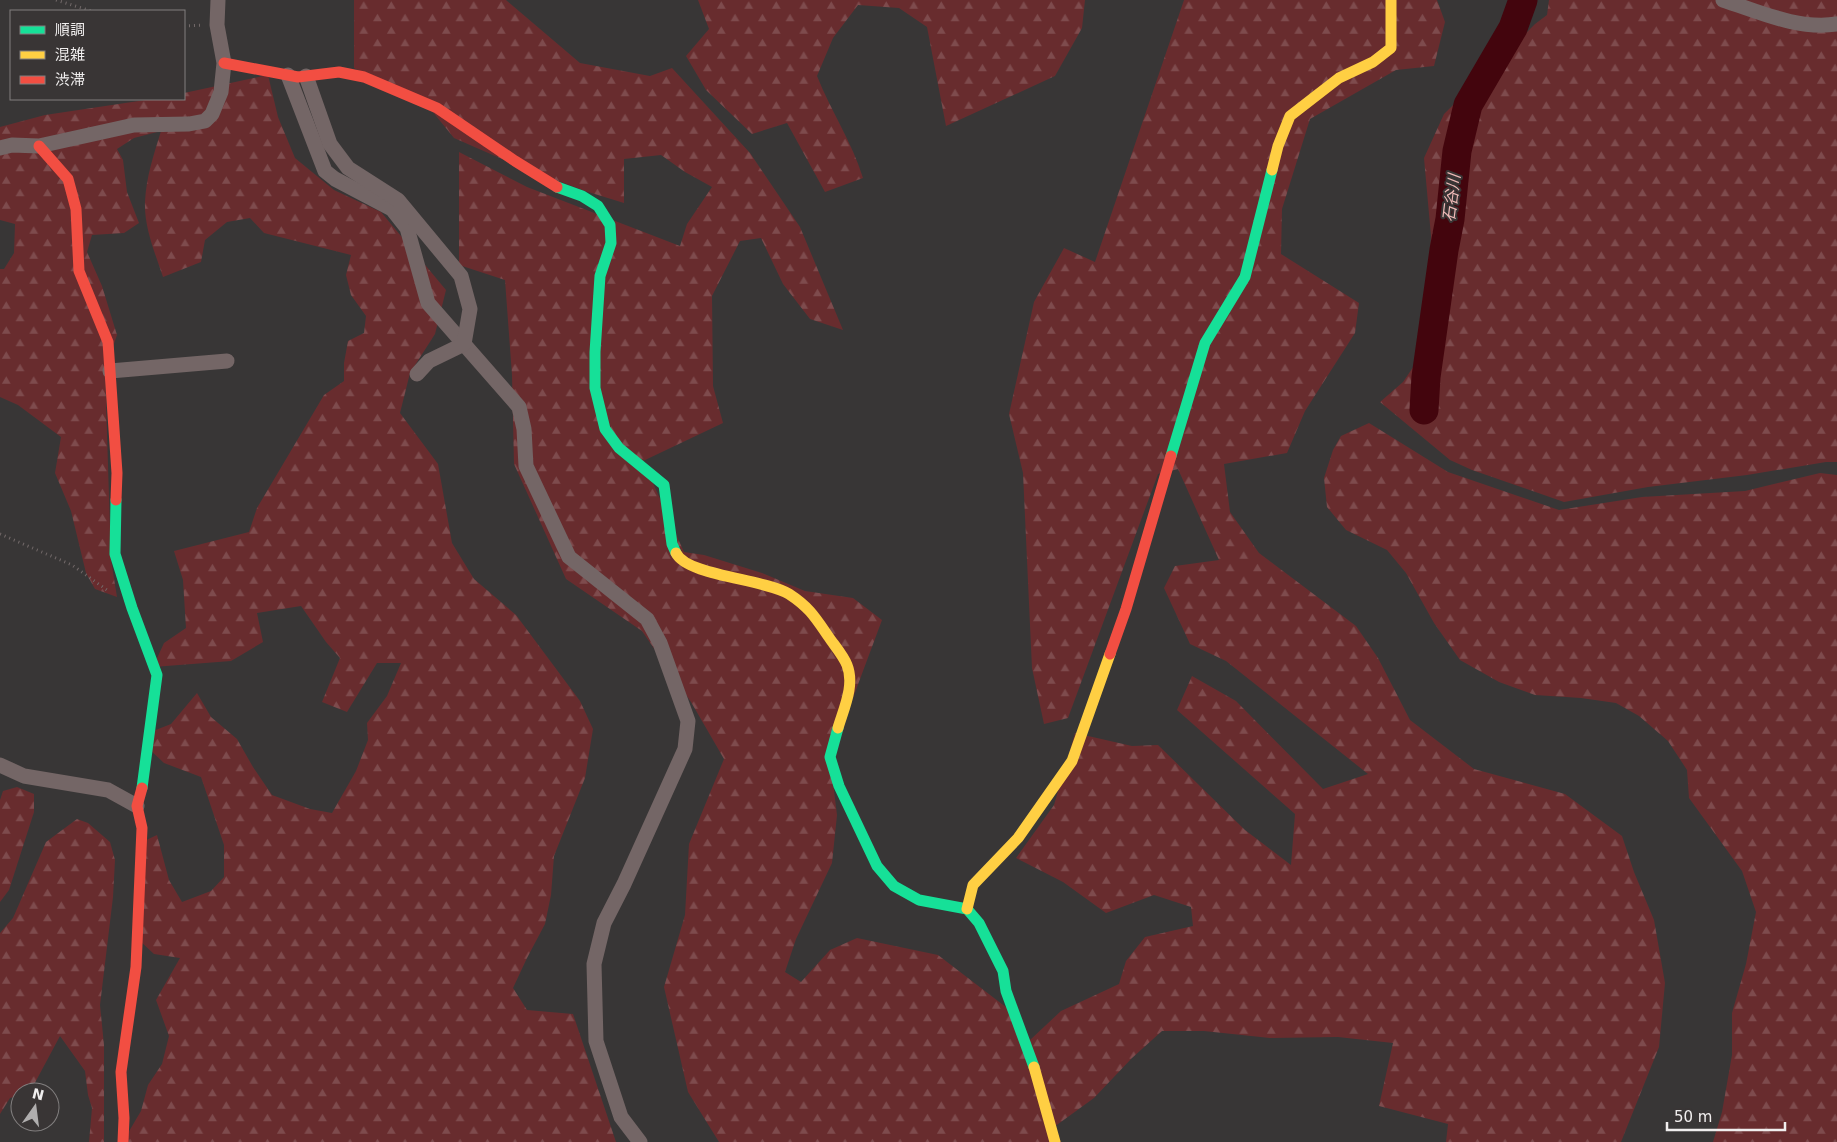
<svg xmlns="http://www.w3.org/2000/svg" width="1837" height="1142" viewBox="0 0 1837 1142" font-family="'DejaVu Sans','Noto Sans JP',sans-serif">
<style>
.forest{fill:url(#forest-firs)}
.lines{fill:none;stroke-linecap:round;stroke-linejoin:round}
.river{stroke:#43050d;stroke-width:29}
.path{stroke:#736a6a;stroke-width:3;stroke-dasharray:1 4;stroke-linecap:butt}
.street{stroke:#746666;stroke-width:15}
.fast{stroke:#16e098;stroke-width:11}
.slow{stroke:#ffcf43;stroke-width:11}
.jam{stroke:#f24e42;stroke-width:11}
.labels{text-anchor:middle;stroke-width:4;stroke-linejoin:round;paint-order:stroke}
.water-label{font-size:16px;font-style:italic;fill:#efbab7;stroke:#393535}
</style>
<defs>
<pattern id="forest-firs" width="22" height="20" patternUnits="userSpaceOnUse" patternTransform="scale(1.25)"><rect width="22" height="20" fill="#682c2e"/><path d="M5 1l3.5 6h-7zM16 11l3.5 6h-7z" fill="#7e4b4d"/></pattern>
</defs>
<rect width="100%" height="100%" fill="#383636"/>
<g class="forest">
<path d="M354 0H506L580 63 650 76 672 68 750 153 800 227 843 330 810 319 783 284 761 238 740 241 712 296 713 386 723 423 643 461 684 552 704 555 762 573 805 591 853 598 882 620 847 714 831 766 837 815 832 863 796 939 785 972 801 982 830 950 857 938 938 955 1011 1011 1030 1040 1061 1011 1119 984 1126 961 1145 937 1193 926 1191 907 1154 895 1106 913 1063 882 1016 858 1054 805 1075 733 1132 746 1158 745 1245 830 1291 865 1295 814 1177 710 1192 676 1236 701 1323 789 1368 774 1226 661 1190 644 1164 588 1175 566 1219 560 1178 469 1158 474 1068 718 1044 724 1032 668 1023 473 1009 414 1034 302 1064 248 1095 262 1184 0H1437L1445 22 1434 66 1396 70 1310 119 1282 209 1281 254 1359 303 1355 333 1305 411 1287 453 1224 464 1230 512 1259 553 1356 626 1378 658 1410 720 1474 769 1565 794 1622 836 1634 872 1654 920 1665 983 1659 1047 1621 1142H1446L1448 1124 1379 1106 1393 1043 1338 1037 1270 1038 1204 1031H1162L1132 1058 1094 1098 1054 1127 1061 1142H719L688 1092 664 987 685 915 689 844 724 759 691 702 642 631 566 579 514 464 512 375 505 280 459 265V152L527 187 680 246 687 224 712 187 685 172 661 155 624 159V203L585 191 516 165 454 138 432 111 354 68Z"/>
<path d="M698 0H1085L1082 28 1055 76 946 126 927 27 899 8 858 5 833 38 817 76C831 111 852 142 863 178L825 192 787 123 752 134 706 90 686 56 709 29Z"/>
<path d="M1549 0H1837V462H1826L1747 475 1648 487 1564 502 1472 470 1450 460 1380 402 1403 382 1420 357 1426 332 1431 236 1424 158 1444 114 1535 24 1547 15Z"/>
<path d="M268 75 278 117 295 158 334 190 381 212 446 290 435 334 410 373 400 413 438 464 452 543 474 579 516 615 580 701 593 729 585 778 554 856 551 895 545 924 527 958 513 988 527 1010 573 1014 616 1142H128V1133L141 1111 148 1085 162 1064 169 1036 156 1000 180 958 154 954 140 941 142 842 157 835 169 880 182 902 211 891 224 877V845L201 777 164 763 148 748V733L171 724 197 693 211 717 237 739 253 767 272 795 310 809 332 813 356 771 368 740 367 723 387 696 401 663H377L347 712 322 702 340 658 326 642 301 606 257 613 263 642 231 661 153 667 164 643 186 628 183 580 174 551 249 532 257 508 324 395 344 381V363L348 341 364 333 366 316 351 295 346 275 351 255 264 233 250 218 227 222 205 240 201 262 163 277C155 253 144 227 145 202 146 177 154 154 161 131L134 138 117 149 123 160 127 192 139 223 124 233 92 235 87 252 102 286 117 335 105 370 111 560 117 597 95 589 86 573 71 511 55 473 61 437 18 405 0 397V269H4L14 253 15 224 0 220V127L45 115 152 99H184V93Z"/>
<path d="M1369 423 1448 472 1559 510 1642 497 1745 491 1820 473 1837 475V1142H1713L1722 1112 1732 1055V1013L1746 964 1756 912 1742 871 1689 798 1687 770 1668 741 1639 716 1616 703 1581 698 1535 695 1499 682 1460 660 1434 623 1406 573 1387 550 1346 530 1327 507 1324 478 1333 450 1341 436Z"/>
<path d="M17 787 34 794V812L9 890 0 902V800L3 791Z"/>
<path d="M77 819 88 823 110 842 115 860 113 897 100 1005 104 1045V1142H89L92 1108 88 1095 85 1071 60 1036 30 1092H20V1095L10 1098 0 1114V933L13 918 46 842Z"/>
</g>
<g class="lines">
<path class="river" d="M1424 410 1426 377 1444 250 1450 219 1457 151 1468 105 1513 28 1523 0"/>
<g class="path">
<path d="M56 0 91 11"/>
<path d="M184 26 203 25"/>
<path d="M0 534 72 565 107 590"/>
</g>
<g class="street">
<path d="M1723 0C1760 12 1798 30 1837 24"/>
<path d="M288 75 325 171 335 179 392 209 407 228 428 303 519 407 524 429 526 466 569 557 647 619 660 643 688 721 685 749 624 884 604 923 594 964 596 1041 621 1117 640 1142"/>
<path d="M306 76 330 144 348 168 398 200 461 276 470 309 464 344 429 361 417 374"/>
<path d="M0 148 12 145 39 146 134 125 189 124 205 121 212 114 221 92 224 63 217 25 218 0"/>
<path d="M110 371 227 361"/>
<path d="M0 765 24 776 108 790 137 806"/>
</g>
<g class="fast">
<path d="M557 187 582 196 598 206 610 225 611 243 600 276 595 352V388L605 429 619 448 664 485 672 544 676 553"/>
<path d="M1171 456 1205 343 1245 277 1272 170"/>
<path d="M116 500 115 554 132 608 157 675 142 788"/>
<path d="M838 728 830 757 839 786 877 866 894 886 919 900 967 909 979 923 1003 971 1006 991 1034 1067"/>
</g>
<g class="slow">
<path d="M1272 170 1278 146 1290 116 1339 78 1373 62 1391 48V0"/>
<path d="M676 553C687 576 765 579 789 594 809 607 815 617 828 636 834 645 843 655 847 665 855 685 844 708 838 728"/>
<path d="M967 909 973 885 1018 838 1072 761 1110 654"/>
<path d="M1034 1067 1055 1142"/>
</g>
<g class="jam">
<path d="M224 63 298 77 339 72 364 77 437 108 515 161 557 187"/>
<path d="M39 146 68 179 76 209 79 271 108 342 117 473 116 500"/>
<path d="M1110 654 1126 609 1171 456"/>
<path d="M123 1142 124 1118 121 1072 136 967 142 828 137 806 142 788"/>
</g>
</g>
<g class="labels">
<g class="water-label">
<text transform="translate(1451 198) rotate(-83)" y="6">石谷川</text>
</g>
</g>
<rect x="10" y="10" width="175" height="90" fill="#393535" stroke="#827f7f"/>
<rect x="20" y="26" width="25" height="8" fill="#16e098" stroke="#827f7f"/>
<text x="55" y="35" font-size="15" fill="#f0eeee">順調</text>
<rect x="20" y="51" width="25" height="8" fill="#ffcf43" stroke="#827f7f"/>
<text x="55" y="60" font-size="15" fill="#f0eeee">混雑</text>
<rect x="20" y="76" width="25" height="8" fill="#f24e42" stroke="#827f7f"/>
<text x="55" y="85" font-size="15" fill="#f0eeee">渋滞</text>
<g transform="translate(35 1107) rotate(14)"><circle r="24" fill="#393535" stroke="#827f7f"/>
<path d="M0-4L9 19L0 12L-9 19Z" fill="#b0aeae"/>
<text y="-8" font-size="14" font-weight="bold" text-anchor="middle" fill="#f0eeee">N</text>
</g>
<path d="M1667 1122v8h118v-8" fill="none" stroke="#f0eeee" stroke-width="2.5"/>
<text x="1674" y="1122" font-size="15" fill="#f0eeee" stroke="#393535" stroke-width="4" paint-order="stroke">50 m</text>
</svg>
